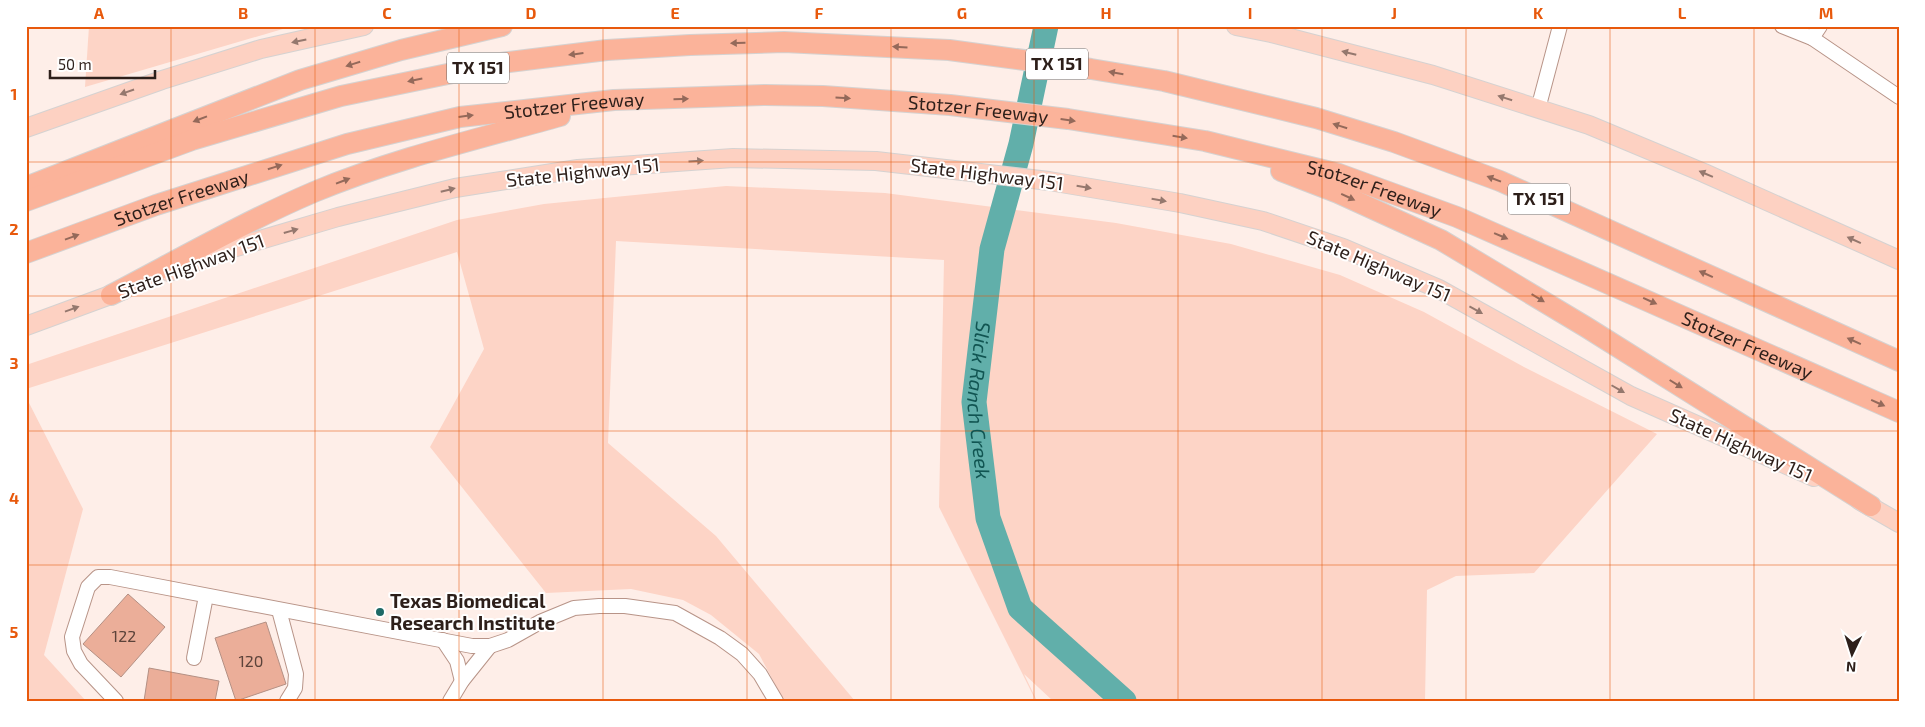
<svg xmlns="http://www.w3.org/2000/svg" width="1925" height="727" viewBox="0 0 1925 727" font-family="'Exo 2',sans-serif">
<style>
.green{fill:#fdd4c6}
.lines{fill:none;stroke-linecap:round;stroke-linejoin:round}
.river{stroke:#61afaa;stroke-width:25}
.building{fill:#ebae99;stroke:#b49084}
.minor-casing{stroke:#b89488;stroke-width:16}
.major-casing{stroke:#d5d2d1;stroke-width:20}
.highway-casing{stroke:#d5d2d1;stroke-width:22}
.minor{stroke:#fff;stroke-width:14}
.major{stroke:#fdd1c2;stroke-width:18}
.highway{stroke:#fbb39a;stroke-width:20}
.oneway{fill:#95786e}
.oneway2{fill:#94695a}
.grid{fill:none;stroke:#e8590c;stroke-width:1;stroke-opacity:0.55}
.poi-dot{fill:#1e6966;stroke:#fff;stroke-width:2}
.labels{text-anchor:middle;stroke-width:4;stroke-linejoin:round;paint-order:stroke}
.number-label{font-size:16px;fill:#5c433a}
.shield{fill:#fff;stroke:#6c625f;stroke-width:1}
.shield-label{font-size:18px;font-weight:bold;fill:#2d1f1a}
.street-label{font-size:19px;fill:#2d1f1a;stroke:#fff}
.poi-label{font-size:19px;font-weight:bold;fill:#2d1f1a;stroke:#fff;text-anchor:start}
.water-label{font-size:20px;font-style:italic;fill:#115552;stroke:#fff}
.neatline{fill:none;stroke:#e8590c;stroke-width:2}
.grid-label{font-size:16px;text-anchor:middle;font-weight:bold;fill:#e8590c}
</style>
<rect width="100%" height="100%" fill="#feeee8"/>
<g class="green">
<path d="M89 26H293L85 87Z"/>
<path d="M726 186 885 193 1116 223 1231 244 1340 275 1424 312 1524 367 1657 434 1534 573 1456 576 1427 590 1425 701H1053L1024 674 1037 701H1036L939 507 944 260 616 241 608 443 716 536 855 701H784L759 654 711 615 683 600 631 589 546 593 430 447 484 349 457 252 26 389V365L457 220 544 204Z"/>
<path d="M26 397 83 509 44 655 86 701H26Z"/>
</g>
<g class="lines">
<path class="river" id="s1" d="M1046 26 1021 144 992 249 974 402 988 518 1020 608 1124 701"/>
</g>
<g class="building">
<path d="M128 594 165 627 121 677 83 644Z"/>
<path d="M266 622 286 684 236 701 215 638Z"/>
<path d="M149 668 219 681 215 701H144Z"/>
</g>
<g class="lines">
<defs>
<g id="minor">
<path d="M1782 26 1812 38 1820 26"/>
<path d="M1812 38 1899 97"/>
<path d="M1538 109 1560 26"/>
<path d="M279 610 296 674 295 688 287 701"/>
<path d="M443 640 457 661 462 681"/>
<path d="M194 658 206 596"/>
<path d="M116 701 81 664 74 651 72 637 88 587 98 577H110L472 646H490L508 640 540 622 574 608 599 606H625L675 613 720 638 742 654 760 674 776 701"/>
<path d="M450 701 462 681 490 646"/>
</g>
<g id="major">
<path d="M1236 26 1271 33 1433 75 1589 125 1704 173 1899 260"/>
<path d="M26 128 162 80 261 49 364 26"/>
<path d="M169 272 233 248 338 217 455 188 578 169 733 158 876 161 1049 181 1180 203 1263 221 1343 248 1439 289 1631 396 1814 477"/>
<path d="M26 326 124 290"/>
<path d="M1859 500 1899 523"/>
</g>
<g id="highway">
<path d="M1281 171 1338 193 1441 240 1586 327 1871 506"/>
<path d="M26 187 300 80 401 50 502 26"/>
<path d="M26 201 192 140 341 96 501 63 607 50 690 45 784 42 949 50 1091 69 1164 81 1316 118 1394 142 1500 181 1899 361"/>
<path id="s2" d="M26 253 156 205 347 144 460 117 614 100 765 95 823 96 950 105 1068 119 1205 141 1339 174 1457 217 1899 412"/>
<path d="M111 295C178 260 244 222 314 192 393 159 478 139 560 116"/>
</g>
</defs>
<use href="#minor" class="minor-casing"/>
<use href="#major" class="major-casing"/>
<use href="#highway" class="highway-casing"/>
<use href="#minor" class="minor"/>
<use href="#major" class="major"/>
<use href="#highway" class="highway"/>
</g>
<defs><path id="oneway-solid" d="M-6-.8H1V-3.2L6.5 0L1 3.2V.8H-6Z" transform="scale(1.25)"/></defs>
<g class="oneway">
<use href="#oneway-solid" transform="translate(299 41) rotate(168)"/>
<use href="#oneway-solid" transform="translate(1349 53) rotate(-166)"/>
<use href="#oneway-solid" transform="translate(127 92) rotate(161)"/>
<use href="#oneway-solid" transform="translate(1505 98) rotate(-162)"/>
<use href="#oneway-solid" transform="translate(696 161) rotate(-4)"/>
<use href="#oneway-solid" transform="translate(1706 174) rotate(-157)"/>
<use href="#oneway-solid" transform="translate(1084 187) rotate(10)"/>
<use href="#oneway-solid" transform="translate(448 190) rotate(-14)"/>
<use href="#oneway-solid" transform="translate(1159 200) rotate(10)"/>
<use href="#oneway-solid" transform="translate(291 231) rotate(-16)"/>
<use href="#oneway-solid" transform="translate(1854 240) rotate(-156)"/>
<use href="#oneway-solid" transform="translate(72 309) rotate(-20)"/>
<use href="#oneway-solid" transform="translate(1476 310) rotate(29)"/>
<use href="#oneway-solid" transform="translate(1618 389) rotate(30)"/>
</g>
<g class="oneway2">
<use href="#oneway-solid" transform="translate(738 43) rotate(178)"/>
<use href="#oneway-solid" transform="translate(900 47) rotate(-177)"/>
<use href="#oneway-solid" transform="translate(576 54) rotate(173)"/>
<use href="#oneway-solid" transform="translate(353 64) rotate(163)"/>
<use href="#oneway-solid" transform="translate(1116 73) rotate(-170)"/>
<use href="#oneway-solid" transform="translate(415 80) rotate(168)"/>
<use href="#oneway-solid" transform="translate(843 98) rotate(4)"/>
<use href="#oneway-solid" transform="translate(681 99) rotate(-1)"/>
<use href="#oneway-solid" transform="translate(466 116) rotate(-7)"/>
<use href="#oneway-solid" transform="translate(200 119) rotate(159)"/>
<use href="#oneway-solid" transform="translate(1068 120) rotate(8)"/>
<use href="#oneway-solid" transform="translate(1340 126) rotate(-163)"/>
<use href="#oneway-solid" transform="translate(1180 137) rotate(9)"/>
<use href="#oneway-solid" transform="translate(275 167) rotate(-18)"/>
<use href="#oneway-solid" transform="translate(1494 179) rotate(-159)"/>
<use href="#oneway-solid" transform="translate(343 181) rotate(-21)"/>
<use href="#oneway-solid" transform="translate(1348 197) rotate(25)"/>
<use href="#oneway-solid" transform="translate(1501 236) rotate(23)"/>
<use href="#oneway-solid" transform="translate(72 237) rotate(-20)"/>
<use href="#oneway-solid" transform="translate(1706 274) rotate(-156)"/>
<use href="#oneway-solid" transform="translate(1538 298) rotate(31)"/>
<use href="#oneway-solid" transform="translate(1650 301) rotate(24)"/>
<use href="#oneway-solid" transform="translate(1854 341) rotate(-156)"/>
<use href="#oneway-solid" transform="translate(1676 384) rotate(32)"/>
<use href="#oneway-solid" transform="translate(1878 403) rotate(24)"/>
</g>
<path class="grid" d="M171 26V701M315 26V701M459 26V701M603 26V701M747 26V701M891 26V701M1034 26V701M1178 26V701M1322 26V701M1466 26V701M1610 26V701M1754 26V701M26 162H1899M26 296H1899M26 431H1899M26 565H1899"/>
<circle class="poi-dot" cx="380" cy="612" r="5"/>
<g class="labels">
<g class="number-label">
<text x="124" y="642">122</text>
<text x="251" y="667">120</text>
</g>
<g class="shield">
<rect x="1026" y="48.5" width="62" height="31" rx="4"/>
<rect x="447" y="52.5" width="62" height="31" rx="4"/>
<rect x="1508" y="183.5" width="62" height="31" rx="4"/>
</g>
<g class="shield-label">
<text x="1057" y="70">TX 151</text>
<text x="478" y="74">TX 151</text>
<text x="1539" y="205">TX 151</text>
</g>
<g class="street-label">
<text dy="7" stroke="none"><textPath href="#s2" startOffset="570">Stotzer Freeway</textPath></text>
<text dy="7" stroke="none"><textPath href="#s2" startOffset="975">Stotzer Freeway</textPath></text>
<text transform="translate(583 172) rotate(-6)" y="7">State Highway 151</text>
<text transform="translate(987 174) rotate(7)" y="7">State Highway 151</text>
<text dy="7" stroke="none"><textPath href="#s2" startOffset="1380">Stotzer Freeway</textPath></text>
<text dy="7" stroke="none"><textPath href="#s2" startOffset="165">Stotzer Freeway</textPath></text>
<text transform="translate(191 266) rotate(-20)" y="7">State Highway 151</text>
<text transform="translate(1379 266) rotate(23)" y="7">State Highway 151</text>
<text dy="7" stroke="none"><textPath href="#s2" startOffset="1785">Stotzer Freeway</textPath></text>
<text transform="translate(1741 445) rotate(24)" y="7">State Highway 151</text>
</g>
<g class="poi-label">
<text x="390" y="608">Texas Biomedical<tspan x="390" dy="22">Research Institute</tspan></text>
</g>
<g class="water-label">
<text dy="7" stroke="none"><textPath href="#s1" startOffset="382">Slick Ranch Creek</textPath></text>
</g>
</g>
<rect width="1925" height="727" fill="none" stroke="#ffffff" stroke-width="55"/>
<g transform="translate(1852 654) rotate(184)" stroke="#ffffff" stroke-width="4" paint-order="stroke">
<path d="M0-4L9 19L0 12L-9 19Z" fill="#2d1f1a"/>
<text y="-8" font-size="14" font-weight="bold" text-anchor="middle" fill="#2d1f1a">N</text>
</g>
<path d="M50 70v8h105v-8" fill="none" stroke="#2d1f1a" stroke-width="2.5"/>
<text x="58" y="70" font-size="15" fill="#2d1f1a" stroke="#ffffff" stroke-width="4" paint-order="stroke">50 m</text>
<rect x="28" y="28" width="1870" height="672" class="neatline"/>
<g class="grid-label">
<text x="99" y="19">A</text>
<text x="243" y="19">B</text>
<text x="387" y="19">C</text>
<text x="531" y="19">D</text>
<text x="675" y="19">E</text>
<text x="819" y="19">F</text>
<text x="962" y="19">G</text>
<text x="1106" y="19">H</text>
<text x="1250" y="19">I</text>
<text x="1394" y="19">J</text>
<text x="1538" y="19">K</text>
<text x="1682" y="19">L</text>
<text x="1826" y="19">M</text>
<text x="14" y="100">1</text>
<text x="14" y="235">2</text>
<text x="14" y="369">3</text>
<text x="14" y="504">4</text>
<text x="14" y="638">5</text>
</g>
</svg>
